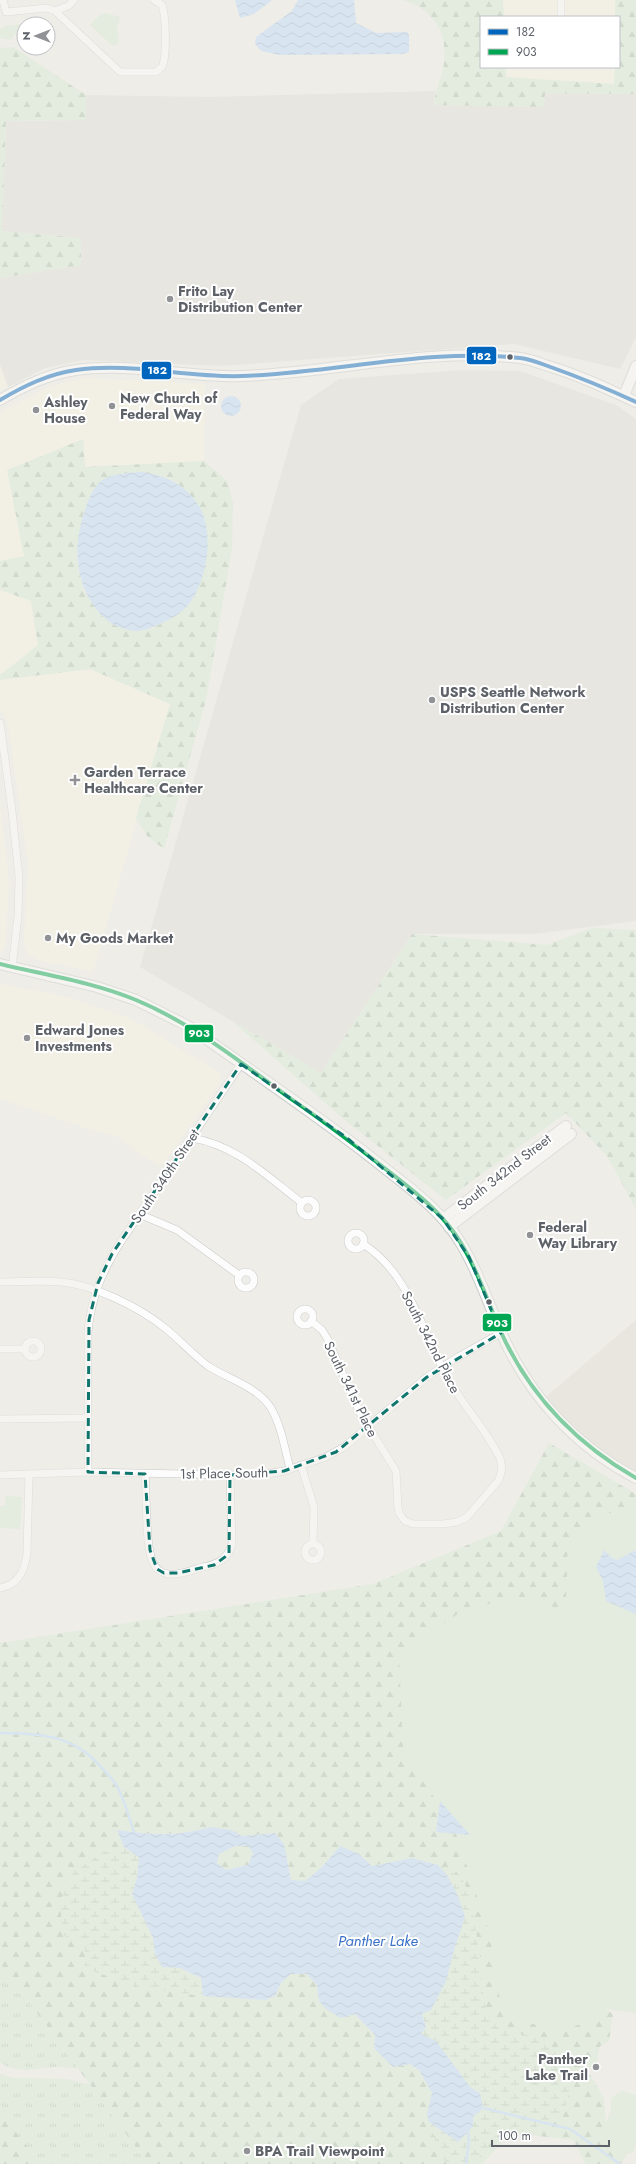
<svg xmlns="http://www.w3.org/2000/svg" width="636" height="2164" viewBox="0 0 636 2164" font-family="Jost,sans-serif">
<style>
.commercial{fill:#f7f4e1}
.industrial{fill:#dfded9}
.education{fill:#dfddd6}
.grass{fill:url(#grass-tufts)}
.forest{fill:url(#forest-firs);fill-rule:evenodd}
.wetland{fill:url(#wetland-marsh)}
.green{fill:#d5ecd4}
.water{fill:url(#water-waves);fill-rule:evenodd}
.lines{fill:none;stroke-linecap:round;stroke-linejoin:round}
.stream{stroke:#bcd9f8;stroke-width:2.5}
.street-casing{stroke:#cacac9;stroke-width:8}
.secondary-casing{stroke:#cacbca;stroke-width:12}
.street{stroke:#fcfcfc;stroke-width:7}
.secondary{stroke:#fcfcfc;stroke-width:10}
.bus-1-casing{stroke:#fff;stroke-width:7}
.bus-2-casing{stroke:#fff;stroke-width:7}
.bus-1{stroke:#0065bd;stroke-width:4}
.bus-2{stroke:#00a651;stroke-width:4}
.marked{fill:none;stroke:#0f766e;stroke-width:3;stroke-dasharray:8 5;stroke-linejoin:round}
.poi-dot{fill:#909295;stroke:#fff;stroke-width:1.5}
.bus-dot{fill:#5d6168;stroke:#fff;stroke-width:1.5}
.labels{text-anchor:middle;stroke-width:4;stroke-linejoin:round;paint-order:stroke}
.poi-label{font-size:14px;font-weight:bold;fill:#5d6168;stroke:#fff;text-anchor:start}
.street-label{font-size:14px;fill:#5d6168;stroke:#fff}
.water-label{font-size:15px;font-style:italic;fill:#3a72c7;stroke:#fff}
.line-badge{stroke:#fff;stroke-width:1.5}
.badge-label{font-size:11px;text-anchor:middle;font-weight:bold;fill:#fff}
</style>
<defs>
<pattern id="grass-tufts" width="24" height="20" patternUnits="userSpaceOnUse"><rect width="24" height="20" fill="#d5ecd4"/><path d="M3 7l-1-3M5 7V3M7 7l1-3M15 17l-1-3M17 17v-4M19 17l1-3" fill="none" stroke="#b0c3b0"/></pattern>
<pattern id="forest-firs" width="22" height="20" patternUnits="userSpaceOnUse"><rect width="22" height="20" fill="#d5ecd4"/><path d="M5 1l3.5 6h-7zM16 11l3.5 6h-7z" fill="#b0c3b0"/></pattern>
<pattern id="wetland-marsh" width="20" height="14" patternUnits="userSpaceOnUse"><rect width="20" height="14" fill="#d5ecd4"/><path d="M1 5h8M5 5V1M11 12h8M15 12V8" fill="none" stroke="#b0c3b0"/></pattern>
<pattern id="water-waves" width="16" height="10" patternUnits="userSpaceOnUse"><rect width="16" height="10" fill="#bcd9f8"/><path d="M0 5q4-4 8 0t8 0" fill="none" stroke="#9cb3cd"/></pattern>
</defs>
<rect width="100%" height="100%" fill="#eeede8"/>
<g class="commercial">
<path d="M503 0H615V17H504Z"/>
<path d="M506 67H615V84L506 77Z"/>
<path d="M0 365 8 387 0 391Z"/>
<path d="M84 378 205 384 204 461 85 467 83 439 24 557 0 561V412L42 390 58 384Z"/>
<path d="M0 590 31 601 39 646 0 675Z"/>
<path d="M90 669 170 704 93 972 37 960 28 954 24 945 28 863 8 725 0 708V680Z"/>
<path d="M0 801 9 883 5 946 0 954Z"/>
<path d="M0 984 64 996 132 1019 218 1072 220 1077 219 1084 162 1166 148 1159 117 1136 82 1127 0 1099Z"/>
</g>
<g class="industrial">
<path d="M435 91 434 105 544 107V93L636 94V337L620 369 514 344 222 366 84 360 45 368 8 387 0 365V278L81 265V238L2 231 6 121 86 120V95L209 97Z"/>
<path d="M461 370 520 371 616 405 636 419V921L534 934H412L321 1073 140 967 301 405 339 379Z"/>
</g>
<path class="education" d="M636 1320V1478L620 1469 541 1401Z"/>
<g class="grass">
<path d="M0 1962 78 2069C71 2068 63 2067 56 2067 32 2068 23 2075 0 2063Z"/>
<path d="M0 2074 13 2078 68 2079 90 2085 148 2164H41L0 2112Z"/>
</g>
<g class="forest">
<path d="M403 0H503L504 17H481V67H506V77L614 84 615 67H619V17H615V0H636V94L545 93 544 107 434 105C435 89 442 78 444 63 448 32 433 9 403 0Z"/>
<path d="M13 47 86 95V120L6 121 2 231 81 238V265L0 278V48Z"/>
<path d="M83 439 85 467 204 461 227 481 233 503 232 550 206 700 164 849 147 836 136 818 170 704 90 669 0 680V675L38 645 31 601 0 590V561L24 556 7 470ZM142 472 165 477 177 483 204 516 207 541 203 569 194 597 178 614 153 628 141 631 100 614 84 591 78 567 77 556 83 515 93 491 100 482 128 473Z"/>
<path d="M592 928 636 930V1209L607 1156 566 1113 446 1200 340 1116 232 1021 321 1073 412 934 547 945Z"/>
<path d="M549 1443 636 1494V1512L600 1514 568 1548 566 1611 515 1597 444 1814 456 1833 490 1934 503 2017 566 2031 607 2009 613 2015 609 2041 600 2046 597 2062 587 2070 604 2098 607 2139 627 2154 621 2164H586L573 2140 521 2134 505 2139 482 2164H148L0 1962V1643L373 1584 501 1531ZM211 1827 231 1830 243 1836 275 1833 284 1844 291 1880 305 1881 322 1867 340 1846 359 1854 372 1866 412 1858 473 2126 458 2142 427 2114 432 2093 419 2070 410 2064 393 2066 374 2048 375 2035 355 2014 341 2018 319 2001 317 1985 307 1974H291L281 1983 275 1996 265 2000 203 1996 135 1986 86 1957 83 1941 63 1936 104 1852 124 1847 117 1830C155 1835 173 1836 211 1827Z"/>
<path d="M235 1846H248L253 1853 248 1865 226 1870 217 1863 219 1854Z"/>
<path d="M0 2112 41 2164H0Z"/>
</g>
<g class="wetland">
<path d="M124 1847 139 1857 137 1878 132 1894 153 1938 155 1954 163 1967 180 1968 201 1978 203 1996 135 1986 84 1968 86 1957 83 1941 63 1936 60 1902 73 1872 104 1852Z"/>
<path d="M438 1865 461 1877 470 1895 481 1962 484 2000 488 2018 500 2029 531 2036 552 2046 567 2077 569 2093 564 2111 554 2123 506 2131 495 2137 474 2164 447 2163 440 2155 429 2122 458 2142 473 2126V2117L483 2108 480 2093 470 2087 453 2063 421 2034 426 2027 422 2014 446 1981 454 1950 447 1875Z"/>
</g>
<g class="green">
<path d="M105 13 120 17 117 29 119 43 113 46 90 25 100 15Z"/>
<path d="M20 24V27L11 40 0 38V28L4 29V26Z"/>
<path d="M6 1496 22 1497 20 1529 0 1528V1506H5Z"/>
<path d="M636 1512V2013L607 2009 566 2031 503 2017 490 1934 456 1833 403 1747 399 1654 462 1611 515 1597 566 1610 568 1548 600 1514Z"/>
<path d="M622 2091 636 2095V2142L633 2152 627 2154 607 2139 606 2123 611 2110V2098Z"/>
</g>
<g class="water">
<path d="M235 0H272L254 14 240 18Z"/>
<path d="M298 0H354L356 23 376 33 407 32 409 35V52L402 54 280 55 261 51 255 44 256 37 292 11Z"/>
<circle cx="231" cy="406" r="10"/>
<path d="M142 472C165 475 187 485 199 506 215 533 207 581 189 604 182 613 171 619 162 623 153 627 145 631 136 631 120 630 106 622 97 610 74 581 73 544 85 510 88 500 93 488 101 481 112 473 128 473 142 472Z"/>
<path d="M604 1550 612 1558 617 1560 636 1550V1614L606 1601 603 1581 596 1567Z"/>
<path d="M440 1801 470 1835 436 1832Z"/>
<path d="M211 1827 231 1830 243 1836 275 1833 284 1844 291 1880 305 1881 322 1867 340 1846 359 1854 372 1866 412 1858 438 1865 447 1875 458 1896 465 1917 454 1950 446 1981 431 2010 422 2014 426 2027 421 2034 436 2041 470 2087 480 2093 483 2108 473 2117V2126L458 2142 429 2122 427 2114 432 2093 419 2070 410 2064 393 2067 374 2048 375 2035 355 2014 341 2018 326 2009 319 2001 317 1985 307 1974H291L281 1983 275 1996 265 2000 203 1996 201 1978 180 1968 162 1967 155 1954 153 1938 132 1894 137 1878 139 1857 124 1847 117 1830C155 1835 173 1837 211 1827ZM235 1846H248L253 1853 248 1865 226 1870 217 1863 219 1854Z"/>
</g>
<g class="lines">
<g class="stream">
<path d="M0 1733C41 1734 72 1734 101 1767 107 1773 114 1781 118 1788 125 1802 129 1818 134 1832"/>
<path d="M483 2108 570 2129 620 2164"/>
<path d="M466 2164 469 2142 468 2131"/>
</g>
<defs>
<g id="street">
<path d="M3 0 6 12 47 8 55 11"/>
<path d="M74 0 68 6 55 11 120 72H156L162 67C167 57 166 16 162 5L154 0"/>
<path d="M561 17V0"/>
<path d="M0 723 12 811 19 877 18 916 12 968"/>
<path d="M192 1138C236 1145 268 1177 302 1203"/>
<circle cx="308" cy="1208" r="8"/>
<path d="M139 1214 177 1230 239 1275"/>
<circle cx="356" cy="1241" r="8"/>
<circle cx="246" cy="1280" r="8"/>
<path d="M0 1282C20 1282 41 1280 61 1282 94 1285 139 1307 165 1328 180 1340 193 1355 208 1366 228 1379 258 1387 271 1408 281 1425 285 1449 290 1469"/>
<circle cx="305" cy="1317" r="8"/>
<path d="M311 1321 322 1330 327 1338 360 1413 396 1471 398 1508 399 1513 405 1521 413 1524H443L457 1522 467 1517 499 1480 502 1469 500 1458C487 1431 465 1408 450 1382 423 1336 411 1274 363 1244"/>
<circle cx="33" cy="1349" r="8"/>
<path d="M0 1349H25"/>
<path d="M0 1419 88 1418"/>
<path d="M301 1465 314 1507 313 1543"/>
<path d="M88 1472V1332C91 1297 103 1269 122 1240L241 1064"/>
<path d="M145 1474C147 1496 145 1541 152 1560 154 1566 158 1571 164 1573 176 1577 192 1570 203 1567 218 1564 228 1559 232 1544L230 1475"/>
<path d="M0 1475 88 1472 230 1475 266 1474 284 1471 326 1457 344 1447 427 1377 458 1357 501 1333"/>
<circle cx="313" cy="1552" r="8"/>
<path d="M0 1588C19 1584 24 1572 27 1554L29 1474"/>
</g>
<g id="secondary">
<path d="M624 396 636 366"/>
<path d="M0 400C24 386 48 374 76 370 131 362 187 378 242 376 334 373 428 347 520 358 528 359 537 362 545 365 576 374 606 388 636 402"/>
<path d="M0 964 97 987 136 1000 188 1026C251 1071 316 1114 377 1162 399 1180 424 1197 443 1219 472 1251 484 1294 501 1332 528 1395 575 1446 636 1478"/>
<path d="M443 1219 566 1126"/>
<path d="M449 1227 571 1134"/>
</g>
</defs>
<use href="#street" class="street-casing"/>
<use href="#secondary" class="secondary-casing"/>
<use href="#street" class="street"/>
<use href="#secondary" class="secondary"/>
<defs>
<path id="bus-1" d="M0 400C24 386 48 374 76 370 131 362 187 378 242 376 335 373 427 348 520 358 529 359 537 362 545 365 576 376 606 388 636 402"/>
<path id="bus-2" d="M0 964C45 975 93 982 136 1000 194 1024 244 1065 294 1101 326 1123 356 1146 387 1170 411 1189 437 1208 455 1234 475 1263 486 1297 500 1330 529 1395 575 1443 636 1478"/>
</defs>
<use href="#bus-1" class="bus-1-casing"/>
<use href="#bus-2" class="bus-2-casing"/>
<use href="#bus-1" class="bus-1"/>
<use href="#bus-2" class="bus-2"/>
</g>
<path d="M0 0H636V2164H0ZM241 1064 347 1138 443 1219 469 1257 501 1333 427 1377 336 1452 284 1471 230 1475 229 1554 214 1565 178 1573H164L157 1569 150 1550 145 1474 88 1472 89 1320 98 1283 112 1254Z" fill="#eeede8" fill-opacity=".55" fill-rule="evenodd"/>
<path class="marked" d="M241 1064 347 1138 443 1219 469 1257 501 1333 427 1377 336 1452 284 1471 230 1475 229 1554 214 1565 178 1573H164L157 1569 150 1550 145 1474 88 1472 89 1320 98 1283 112 1254Z"/>
<g class="poi-dot">
<circle cx="170" cy="299" r="4"/>
<circle cx="112" cy="406" r="4"/>
<circle cx="36" cy="410" r="4"/>
<circle cx="432" cy="700" r="4"/>
<path d="M73 774h4v4h4v4h-4v4h-4v-4h-4v-4h4z"/>
<circle cx="48" cy="938" r="4"/>
<circle cx="27" cy="1038" r="4"/>
<circle cx="530" cy="1235" r="4"/>
<circle cx="596" cy="2067" r="4"/>
<circle cx="247" cy="2151" r="4"/>
</g>
<g class="bus-dot">
<circle cx="510" cy="357" r="3.5"/>
<circle cx="274" cy="1086" r="3.5"/>
<circle cx="489" cy="1302" r="3.5"/>
</g>
<g class="labels">
<g class="poi-label">
<text x="178" y="296">Frito Lay<tspan x="178" dy="16">Distribution Center</tspan></text>
<text x="120" y="403">New Church of<tspan x="120" dy="16">Federal Way</tspan></text>
<text x="44" y="407">Ashley<tspan x="44" dy="16">House</tspan></text>
<text x="440" y="697">USPS Seattle Network<tspan x="440" dy="16">Distribution Center</tspan></text>
<text x="84" y="777">Garden Terrace<tspan x="84" dy="16">Healthcare Center</tspan></text>
<text x="56" y="943">My Goods Market</text>
<text x="35" y="1035">Edward Jones<tspan x="35" dy="16">Investments</tspan></text>
<text x="538" y="1232">Federal<tspan x="538" dy="16">Way Library</tspan></text>
<text x="588" y="2064" text-anchor="end">Panther<tspan x="588" dy="16">Lake Trail</tspan></text>
<text x="255" y="2156">BPA Trail Viewpoint</text>
</g>
<g class="street-label">
<text transform="translate(504 1172) rotate(-38)" y="5">South 342nd Street</text>
<text transform="translate(165 1176) rotate(-56)" y="5">South 340th Street</text>
<text transform="translate(431 1342) rotate(63)" y="5">South 342nd Place</text>
<text transform="translate(351 1389) rotate(64)" y="5">South 341st Place</text>
<text transform="translate(224 1473) rotate(-1)" y="5">1st Place South</text>
</g>
<g class="water-label">
<text x="378" y="1946">Panther Lake</text>
</g>
</g>
<g class="line-badge">
<rect x="466" y="346" width="31" height="19" rx="4" fill="#0065bd"/>
<rect x="141" y="361" width="31" height="19" rx="4" fill="#0065bd"/>
<rect x="184" y="1024" width="30" height="19" rx="4" fill="#00a651"/>
<rect x="482" y="1313" width="30" height="19" rx="4" fill="#00a651"/>
</g>
<g class="badge-label">
<text x="481" y="360">182</text>
<text x="157" y="374">182</text>
<text x="199" y="1037">903</text>
<text x="497" y="1327">903</text>
</g>
<rect x="480" y="16" width="140" height="52" fill="#ffffff" stroke="#bec0c3"/>
<rect x="488" y="29" width="20" height="6" fill="#0065bd" stroke="#bec0c3"/>
<text x="516" y="36" font-size="12" fill="#5d6168">182</text>
<rect x="488" y="49" width="20" height="6" fill="#00a651" stroke="#bec0c3"/>
<text x="516" y="56" font-size="12" fill="#5d6168">903</text>
<g transform="translate(36 36) rotate(270)"><circle r="19" fill="#ffffff" stroke="#bec0c3"/>
<path d="M0-3L7 15L0 10L-7 15Z" fill="#909295"/>
<text y="-6" font-size="11" font-weight="bold" text-anchor="middle" fill="#5d6168">N</text>
</g>
<path d="M492 2140v6h117v-6" fill="none" stroke="#5d6168" stroke-width="2"/>
<text x="498" y="2140" font-size="12" fill="#5d6168" stroke="#ffffff" stroke-width="3" paint-order="stroke">100 m</text>
</svg>
